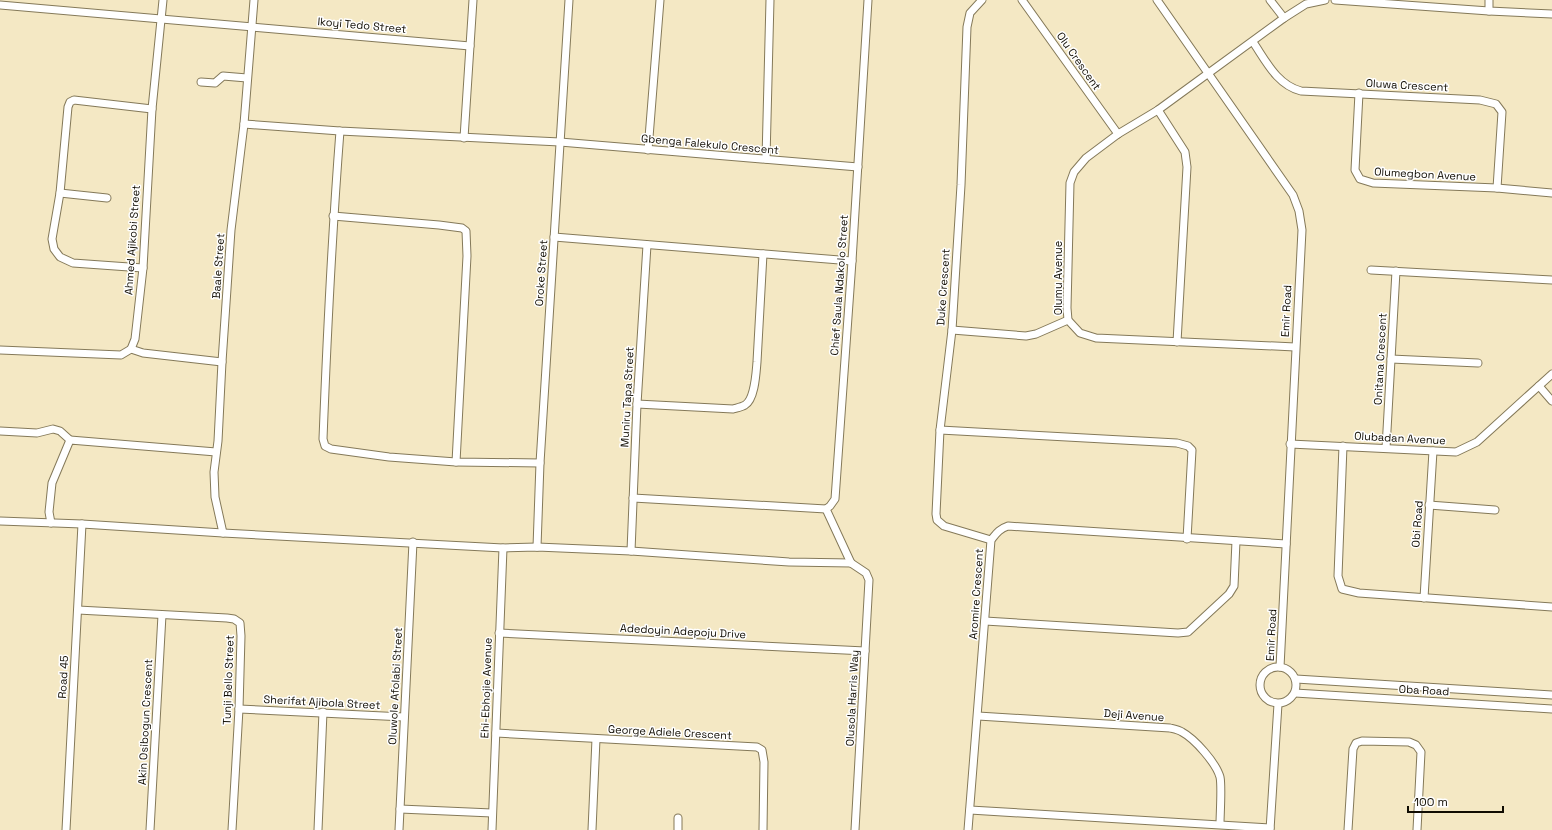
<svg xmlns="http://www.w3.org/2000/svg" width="1552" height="830" viewBox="0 0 1552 830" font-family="'Space Grotesk',sans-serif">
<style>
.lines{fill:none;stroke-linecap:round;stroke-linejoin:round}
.minor-casing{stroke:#847959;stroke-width:9}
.minor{stroke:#fff;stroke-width:7}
.labels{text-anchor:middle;stroke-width:3;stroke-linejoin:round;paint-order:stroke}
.street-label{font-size:11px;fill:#100c02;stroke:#fff}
</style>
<rect width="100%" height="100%" fill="#f4e8c4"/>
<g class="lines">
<defs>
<g id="minor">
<path d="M982 0 970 13 967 27 961 185 952 330 940 430 936 514 937 520 944 526 991 540"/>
<path d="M1022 0 1118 134"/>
<path d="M1157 0 1293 195 1299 211 1302 230 1280 667"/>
<path d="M1270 0 1284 18"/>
<path d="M1335 0 1489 11 1552 14"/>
<path d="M0 5 470 46"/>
<path d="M1489 11V0"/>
<path d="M1253 42C1266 61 1277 85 1301 91L1480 100 1496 104 1502 112 1497 188"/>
<path d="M201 82 215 83 223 76 247 78"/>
<path d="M1359 93 1355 170 1360 179 1373 183 1497 188 1552 193"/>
<path d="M1158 110 1185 152 1187 167 1177 342"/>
<path d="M244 124 340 131 560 142 858 167"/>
<path d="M340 131C332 234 327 336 323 439L325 446 331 449 389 457 456 462"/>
<path d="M464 138 473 0"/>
<path d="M648 150 660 0"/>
<path d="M766 159 770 0"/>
<path d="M60 193 107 198"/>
<path d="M333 216 439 225 462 228 466 231 467 256 456 462 540 463"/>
<path d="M554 237 852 261"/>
<path d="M143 268 73 263 60 257 54 249 52 239 60 193 68 107 70 102 74 100 152 109"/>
<path d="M1371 270 1552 280"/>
<path d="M952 330 1026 336 1036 334 1068 320"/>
<path d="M1295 347 1096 338 1080 333 1068 320 1067 308 1070 183 1074 172 1086 158 1118 134 1158 110 1284 18 1306 4 1325 0"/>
<path d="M131 349 143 353 222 362"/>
<path d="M0 350 121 355 131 349 135 339 143 268 152 109 163 0"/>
<path d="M1391 359 1478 363"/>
<path d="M1539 386 1552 401"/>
<path d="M637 404 733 409C736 408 742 407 745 405 755 399 756 373 757 362L763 254"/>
<path d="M940 430 1177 443 1188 446 1192 450 1187 539"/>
<path d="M0 431 37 433 53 429 60 431 70 440"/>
<path d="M1290 444 1456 452 1477 442 1552 374"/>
<path d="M1343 446 1338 576 1342 589 1359 593 1552 607"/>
<path d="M1386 448 1396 271"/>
<path d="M633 498 826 509"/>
<path d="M1429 505 1495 510"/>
<path d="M0 521 82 524 223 533 503 548 537 547 631 551 789 562 851 563 866 573 869 580 855 830"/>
<path d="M51 523 49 512 52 483 70 440 216 452"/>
<path d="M223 533 215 497 214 472 218 441 222 362 231 230 244 124 254 0"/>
<path d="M537 547 540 463 569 0"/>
<path d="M631 551 637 404 647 245"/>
<path d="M851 563 826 509 830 506 835 499 852 261 868 0"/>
<path d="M1424 598 1433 451"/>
<path d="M78 610 227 618 234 619 240 623 241 636 239 709 232 830"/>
<path d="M985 621 1178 633 1188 632 1229 594 1234 586 1236 541"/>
<path d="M499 633 865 651"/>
<circle cx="1278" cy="685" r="18"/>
<path d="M1296 679 1552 695"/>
<path d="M1295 693 1552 709"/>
<path d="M239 709 404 717"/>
<path d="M978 716 1170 728C1174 729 1179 730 1182 732 1195 739 1216 763 1220 777 1222 786 1220 814 1220 824"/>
<path d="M496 733 757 747 762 750 764 762 763 830"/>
<path d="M400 809 492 813"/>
<path d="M970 810 1270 828"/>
<path d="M66 830 82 524"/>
<path d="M150 830 162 615"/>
<path d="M318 830 323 712"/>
<path d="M399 830 413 542"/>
<path d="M492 830 503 548"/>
<path d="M592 830 596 739"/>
<path d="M678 830V818"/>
<path d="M968 830 991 540C996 534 999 529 1008 526L1286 544"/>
<path d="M1270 830 1278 704"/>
<path d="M1348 830 1353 749 1356 743 1362 741 1409 742 1416 745 1421 752 1417 830"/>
</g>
</defs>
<use href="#minor" class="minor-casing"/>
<use href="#minor" class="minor"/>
</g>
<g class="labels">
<g class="street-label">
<text transform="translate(362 25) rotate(5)" y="4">Ikoyi Tedo Street</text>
<text transform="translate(1079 61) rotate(55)" y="4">Olu Crescent</text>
<text transform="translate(1407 85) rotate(3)" y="4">Oluwa Crescent</text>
<text transform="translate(710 144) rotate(5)" y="4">Gbenga Falekulo Crescent</text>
<text transform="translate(1425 174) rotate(3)" y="4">Olumegbon Avenue</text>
<text transform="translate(132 240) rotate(-86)" y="4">Ahmed Ajikobi Street</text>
<text transform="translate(218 266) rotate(-86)" y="4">Baale Street</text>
<text transform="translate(541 273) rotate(-86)" y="4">Oroke Street</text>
<text transform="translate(1058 278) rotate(-90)" y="4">Olumu Avenue</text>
<text transform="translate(839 285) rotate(-86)" y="4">Chief Saula Ndakolo Street</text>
<text transform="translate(943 287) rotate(-86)" y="4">Duke Crescent</text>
<text transform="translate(1286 311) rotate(-87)" y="4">Emir Road</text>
<text transform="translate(1380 359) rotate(-87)" y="4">Onitana Crescent</text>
<text transform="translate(627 397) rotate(-87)" y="4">Muniru Tapa Street</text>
<text transform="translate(1400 438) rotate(3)" y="4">Olubadan Avenue</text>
<text transform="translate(1417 524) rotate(-86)" y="4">Obi Road</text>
<text transform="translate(976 594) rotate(-86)" y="4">Aromire Crescent</text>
<text transform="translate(683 631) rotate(3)" y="4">Adedoyin Adepoju Drive</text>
<text transform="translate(1271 635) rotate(-87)" y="4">Emir Road</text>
<text transform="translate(63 677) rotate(-87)" y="4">Road 45</text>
<text transform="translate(228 680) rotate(-88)" y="4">Tunji Bello Street</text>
<text transform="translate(395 686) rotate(-87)" y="4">Oluwole Afolabi Street</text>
<text transform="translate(486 688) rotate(-88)" y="4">Ehi-Ebhojie Avenue</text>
<text transform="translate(1424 690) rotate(3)" y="4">Oba Road</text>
<text transform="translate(852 698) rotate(-87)" y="4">Olusola Harris Way</text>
<text transform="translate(322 702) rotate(3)" y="4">Sherifat Ajibola Street</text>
<text transform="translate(1134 715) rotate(4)" y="4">Deji Avenue</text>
<text transform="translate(145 722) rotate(-87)" y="4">Akin Osibogun Crescent</text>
<text transform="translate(670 732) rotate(3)" y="4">George Adiele Crescent</text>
</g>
</g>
<path d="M1408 806v6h95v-6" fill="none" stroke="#100c02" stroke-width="2"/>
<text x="1414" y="806" font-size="12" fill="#100c02" stroke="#ffffff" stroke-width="3" paint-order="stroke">100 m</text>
</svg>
